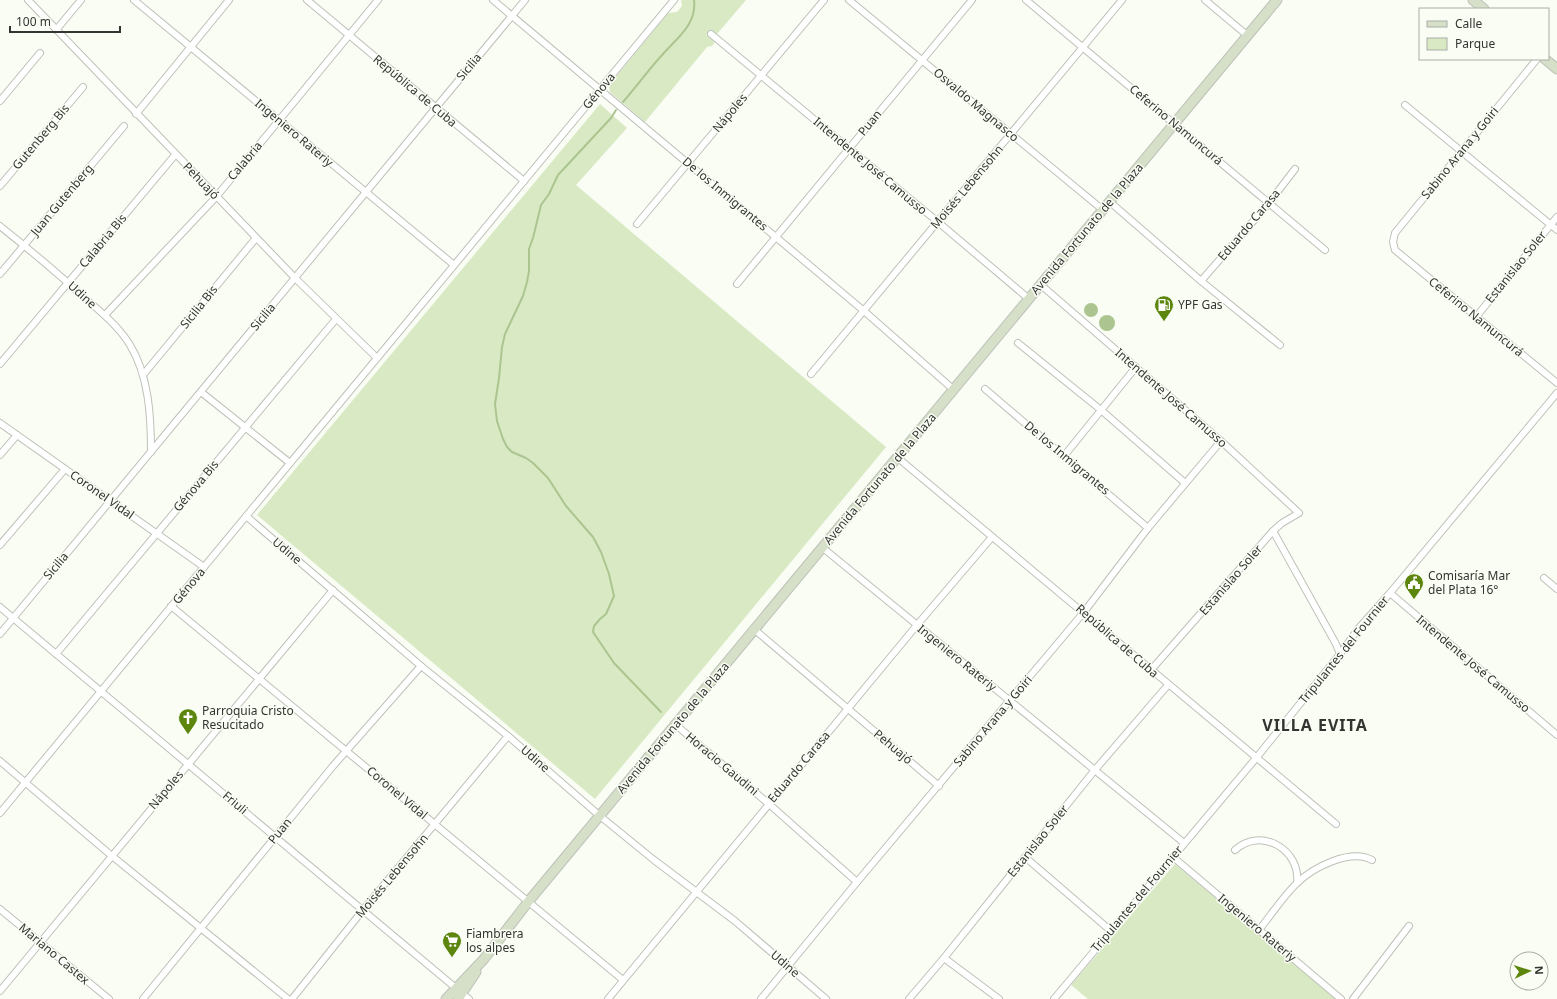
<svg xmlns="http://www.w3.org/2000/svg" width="1557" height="999" viewBox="0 0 1557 999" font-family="'Noto Sans',sans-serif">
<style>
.green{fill:#d8e9c4}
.water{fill:#acc590}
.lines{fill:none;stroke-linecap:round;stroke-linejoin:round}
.stream{stroke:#acc590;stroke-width:2}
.street-casing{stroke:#bdc1b9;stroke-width:8}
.secondary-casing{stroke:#bdc1b9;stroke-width:11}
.street{stroke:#fff;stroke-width:6}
.secondary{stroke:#d6e0c8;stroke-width:9}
.labels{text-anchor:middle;stroke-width:3;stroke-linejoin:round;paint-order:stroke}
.street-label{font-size:12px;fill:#343532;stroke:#f9fdf4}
.poi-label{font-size:12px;fill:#343532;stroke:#f9fdf4;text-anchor:start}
.district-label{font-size:16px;font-weight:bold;letter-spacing:1px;fill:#343532;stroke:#f9fdf4}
</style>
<rect width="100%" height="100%" fill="#f9fdf4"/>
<g class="green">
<path d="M681 0H746L717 34 711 30 706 35 715 42 712 46 707 47 645 122 610 92 609 85 668 13 677 12 682 6Z"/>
<path d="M600 104 627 128 576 185 886 447 595 799 257 515Z"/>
<path d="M1175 864 1336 999H1088L1071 985Z"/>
</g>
<g class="water">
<circle cx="1091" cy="310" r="7"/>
<circle cx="1107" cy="323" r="8"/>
</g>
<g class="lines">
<g class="stream">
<path d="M623 102C637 86 649 69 663 54 677 38 697 24 694 0"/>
<path d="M616 110 611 118 558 175 549 194 541 205 533 238 529 249V271L527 282 523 296 505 334 502 347 499 378 495 404 497 421 503 439 507 447 512 452 526 458 533 463 548 478 566 506 593 537 601 552 609 574 614 596 606 614 600 619 594 626 593 632 595 635 614 663 661 712"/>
</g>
<defs>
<g id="street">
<path d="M28 0 295 278 377 358"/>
<path d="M134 0 454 265"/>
<path d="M307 0 524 181"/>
<path d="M493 0 864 311 954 390"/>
<path d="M849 0 1103 210"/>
<path d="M1026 0 1325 250"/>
<path d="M1205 0 1248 36"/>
<path d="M56 30 81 0"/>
<path d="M711 34 938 222 1029 299"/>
<path d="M1537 59 1395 233 1393 242 1395 250 1557 383"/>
<path d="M0 101 40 53"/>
<path d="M1405 105 1557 230"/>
<path d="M136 114 229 0"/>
<path d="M0 186 83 87"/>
<path d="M1110 202 1201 281 1280 345"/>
<path d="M637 224 824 0"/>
<path d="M0 226C30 250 60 275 88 301 104 314 120 328 130 345 149 376 151 417 151 452"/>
<path d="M0 274 124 126"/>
<path d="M1201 281 1269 203 1295 169"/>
<path d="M737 284 972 0"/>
<path d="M1041 285 1221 441 1299 513 1282 523 1273 531 1151 670"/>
<path d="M105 315 216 197 378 0"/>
<path d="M1476 317 1557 217"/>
<path d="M1018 343 1101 410 1185 483"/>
<path d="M0 364 175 155"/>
<path d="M811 374 1122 0"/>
<path d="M143 375 256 238"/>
<path d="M985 389 1148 528"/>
<path d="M201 392 290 463"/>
<path d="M0 423 204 567"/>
<path d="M0 455 17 435"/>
<path d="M1064 456 1136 367"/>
<path d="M898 458 1336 824"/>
<path d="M246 516 421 666 508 736 600 816 654 860 735 921 826 999"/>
<path d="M1273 531 1336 644 1340 654"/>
<path d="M0 545 65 469"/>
<path d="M823 548 1184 843"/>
<path d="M1544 578 1557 589"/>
<path d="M1390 593 1557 735"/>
<path d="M171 606 623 980"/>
<path d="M0 607 469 999"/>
<path d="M755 630 939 786"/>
<path d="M0 634 525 0"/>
<path d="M56 654 336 319"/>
<path d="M676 725 769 804 857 882"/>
<path d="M0 761 112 856 288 999"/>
<path d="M0 813 674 0"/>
<path d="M1235 850C1261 826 1301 850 1297 883"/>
<path d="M1025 857 1111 931"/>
<path d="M1173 857 1341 999"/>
<path d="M0 909 109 999"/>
<path d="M1259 930C1271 915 1282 898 1296 884 1312 868 1350 848 1372 860"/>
<path d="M944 958 999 999"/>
<path d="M0 991 333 590"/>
<path d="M143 999 333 766 421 666"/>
<path d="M292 999 363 910 508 736"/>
<path d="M608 999 917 625 992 537"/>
<path d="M761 999 857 882 1084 612 1148 528 1221 441"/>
<path d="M909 999 944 958 1094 771 1168 685"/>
<path d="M1054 999 1257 757 1340 654 1358 629 1390 593 1557 393"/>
<path d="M1353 999 1409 926"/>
</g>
<g id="secondary">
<path d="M1473 0 1484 9"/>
<path d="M1545 59 1557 69"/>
<path d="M446 999 484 959 528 902 1277 0"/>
<path d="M458 999 476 972"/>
</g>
</defs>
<use href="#street" class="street-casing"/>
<use href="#secondary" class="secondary-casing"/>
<use href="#street" class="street"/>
<use href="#secondary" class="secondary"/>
</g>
<defs>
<symbol id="fuel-pin" viewBox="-11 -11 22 30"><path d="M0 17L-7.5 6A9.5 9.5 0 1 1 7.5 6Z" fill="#5d860e" stroke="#f9fdf4"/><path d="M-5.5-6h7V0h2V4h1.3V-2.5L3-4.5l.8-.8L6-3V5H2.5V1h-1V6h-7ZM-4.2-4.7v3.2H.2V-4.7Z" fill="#fff"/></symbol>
<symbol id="civic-pin" viewBox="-11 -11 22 30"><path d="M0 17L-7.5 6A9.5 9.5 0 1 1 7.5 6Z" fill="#5d860e" stroke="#f9fdf4"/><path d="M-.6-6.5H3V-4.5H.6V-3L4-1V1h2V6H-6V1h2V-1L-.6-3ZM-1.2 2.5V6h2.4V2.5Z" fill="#fff"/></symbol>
<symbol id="church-pin" viewBox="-11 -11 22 30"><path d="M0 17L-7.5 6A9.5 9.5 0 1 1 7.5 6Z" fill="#5d860e" stroke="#f9fdf4"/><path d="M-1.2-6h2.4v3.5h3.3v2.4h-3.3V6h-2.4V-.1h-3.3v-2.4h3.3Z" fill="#fff"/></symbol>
<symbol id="supermarket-pin" viewBox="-11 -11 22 30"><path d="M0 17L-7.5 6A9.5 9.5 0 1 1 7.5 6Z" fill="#5d860e" stroke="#f9fdf4"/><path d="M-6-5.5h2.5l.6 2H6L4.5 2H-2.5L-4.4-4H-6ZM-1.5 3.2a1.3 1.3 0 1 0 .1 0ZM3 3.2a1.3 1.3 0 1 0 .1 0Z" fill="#fff"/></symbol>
</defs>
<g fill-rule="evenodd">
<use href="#fuel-pin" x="1153" y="294" width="22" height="30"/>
<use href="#civic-pin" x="1403" y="572" width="22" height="30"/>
<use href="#church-pin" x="177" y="707" width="22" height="30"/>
<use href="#supermarket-pin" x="441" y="930" width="22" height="30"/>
</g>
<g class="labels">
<g class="street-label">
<text transform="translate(469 67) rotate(-50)" y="4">Sicilia</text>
<text transform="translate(415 91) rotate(40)" y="4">República de Cuba</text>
<text transform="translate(599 91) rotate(-50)" y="4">Génova</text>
<text transform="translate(976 105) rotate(40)" y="4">Osvaldo Magnasco</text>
<text transform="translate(730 113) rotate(-50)" y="4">Nápoles</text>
<text transform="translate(870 123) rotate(-51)" y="4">Puan</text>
<text transform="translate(1176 125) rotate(40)" y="4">Ceferino Namuncurá</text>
<text transform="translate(294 133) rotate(40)" y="4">Ingeniero Rateriy</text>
<text transform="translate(41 137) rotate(-50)" y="4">Gutenberg Bis</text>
<text transform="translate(1460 153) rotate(-51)" y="4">Sabino Arana y Goiri</text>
<text transform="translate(245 161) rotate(-50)" y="4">Calabria</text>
<text transform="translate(870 166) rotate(40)" y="4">Intendente José Camusso</text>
<text transform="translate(201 181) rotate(46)" y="4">Pehuajó</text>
<text transform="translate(967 187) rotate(-50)" y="4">Moisés Lebensohn</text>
<text transform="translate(725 194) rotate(40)" y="4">De los Inmigrantes</text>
<text transform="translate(62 200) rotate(-50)" y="4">Juan Gutenberg</text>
<text transform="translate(1249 225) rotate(-50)" y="4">Eduardo Carasa</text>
<text transform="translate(1087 229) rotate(-50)" y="4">Avenida Fortunato de la Plaza</text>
<text transform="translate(103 241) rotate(-50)" y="4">Calabria Bis</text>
<text transform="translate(1516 267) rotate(-51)" y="4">Estanislao Soler</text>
<text transform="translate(82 295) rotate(42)" y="4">Udine</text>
<text transform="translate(199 307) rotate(-51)" y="4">Sicilia Bis</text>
<text transform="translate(263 317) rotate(-50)" y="4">Sicilia</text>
<text transform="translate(1476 317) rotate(39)" y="4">Ceferino Namuncurá</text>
<text transform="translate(1171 398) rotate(41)" y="4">Intendente José Camusso</text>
<text transform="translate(1067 458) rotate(40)" y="4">De los Inmigrantes</text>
<text transform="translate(880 479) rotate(-50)" y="4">Avenida Fortunato de la Plaza</text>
<text transform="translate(196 486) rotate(-50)" y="4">Génova Bis</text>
<text transform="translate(102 495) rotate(35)" y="4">Coronel Vidal</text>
<text transform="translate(287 551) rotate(40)" y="4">Udine</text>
<text transform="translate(56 566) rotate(-50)" y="4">Sicilia</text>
<text transform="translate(1231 580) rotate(-49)" y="4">Estanislao Soler</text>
<text transform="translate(189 586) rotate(-50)" y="4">Génova</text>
<text transform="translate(1117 641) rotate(41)" y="4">República de Cuba</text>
<text transform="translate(1344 650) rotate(-51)" y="4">Tripulantes del Fournier</text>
<text transform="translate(957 658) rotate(39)" y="4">Ingeniero Rateriy</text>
<text transform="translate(1473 664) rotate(40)" y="4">Intendente José Camusso</text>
<text transform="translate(993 721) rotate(-50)" y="4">Sabino Arana y Goiri</text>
<text transform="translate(673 728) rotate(-50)" y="4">Avenida Fortunato de la Plaza</text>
<text transform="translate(893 747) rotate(40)" y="4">Pehuajó</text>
<text transform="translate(535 759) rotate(41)" y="4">Udine</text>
<text transform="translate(722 764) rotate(40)" y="4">Horacio Gaudini</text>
<text transform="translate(799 767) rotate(-50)" y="4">Eduardo Carasa</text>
<text transform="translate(166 790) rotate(-50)" y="4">Nápoles</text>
<text transform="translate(397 793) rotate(40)" y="4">Coronel Vidal</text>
<text transform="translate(235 803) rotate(40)" y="4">Friuli</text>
<text transform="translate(280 831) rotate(-51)" y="4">Puan</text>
<text transform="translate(1038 841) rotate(-51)" y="4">Estanislao Soler</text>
<text transform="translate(392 876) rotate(-50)" y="4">Moisés Lebensohn</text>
<text transform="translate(1137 899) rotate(-50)" y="4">Tripulantes del Fournier</text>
<text transform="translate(1257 928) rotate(40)" y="4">Ingeniero Rateriy</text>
<text transform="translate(54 954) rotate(40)" y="4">Mariano Castex</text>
<text transform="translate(785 964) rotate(41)" y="4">Udine</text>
</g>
<g class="poi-label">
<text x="1178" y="309">YPF Gas</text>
<text x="1428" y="580">Comisaría Mar<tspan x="1428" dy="14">del Plata 16°</tspan></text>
<text x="202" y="715">Parroquia Cristo<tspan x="202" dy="14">Resucitado</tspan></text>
<text x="466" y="938">Fiambrera<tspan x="466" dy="14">los alpes</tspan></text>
</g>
<g class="district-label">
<text x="1315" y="731">VILLA EVITA</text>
</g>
</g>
<rect x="1419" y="8" width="130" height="52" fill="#f9fdf4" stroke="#aaada6"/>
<rect x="1427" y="21" width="20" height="6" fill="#d6e0c8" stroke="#aaada6"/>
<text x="1455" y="28" font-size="12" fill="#343532">Calle</text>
<rect x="1427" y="38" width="20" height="12" fill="#d8e9c4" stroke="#aaada6"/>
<text x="1455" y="48" font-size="12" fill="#343532">Parque</text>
<g transform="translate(1529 971) rotate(86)"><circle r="19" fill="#f9fdf4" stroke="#aaada6"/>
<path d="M0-3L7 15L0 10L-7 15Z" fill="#5d860e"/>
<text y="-6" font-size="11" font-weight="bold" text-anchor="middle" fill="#343532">N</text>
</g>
<path d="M10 26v6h110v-6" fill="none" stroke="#343532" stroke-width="2"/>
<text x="16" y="26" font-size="12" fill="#343532" stroke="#f9fdf4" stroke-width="3" paint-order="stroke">100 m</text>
</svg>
